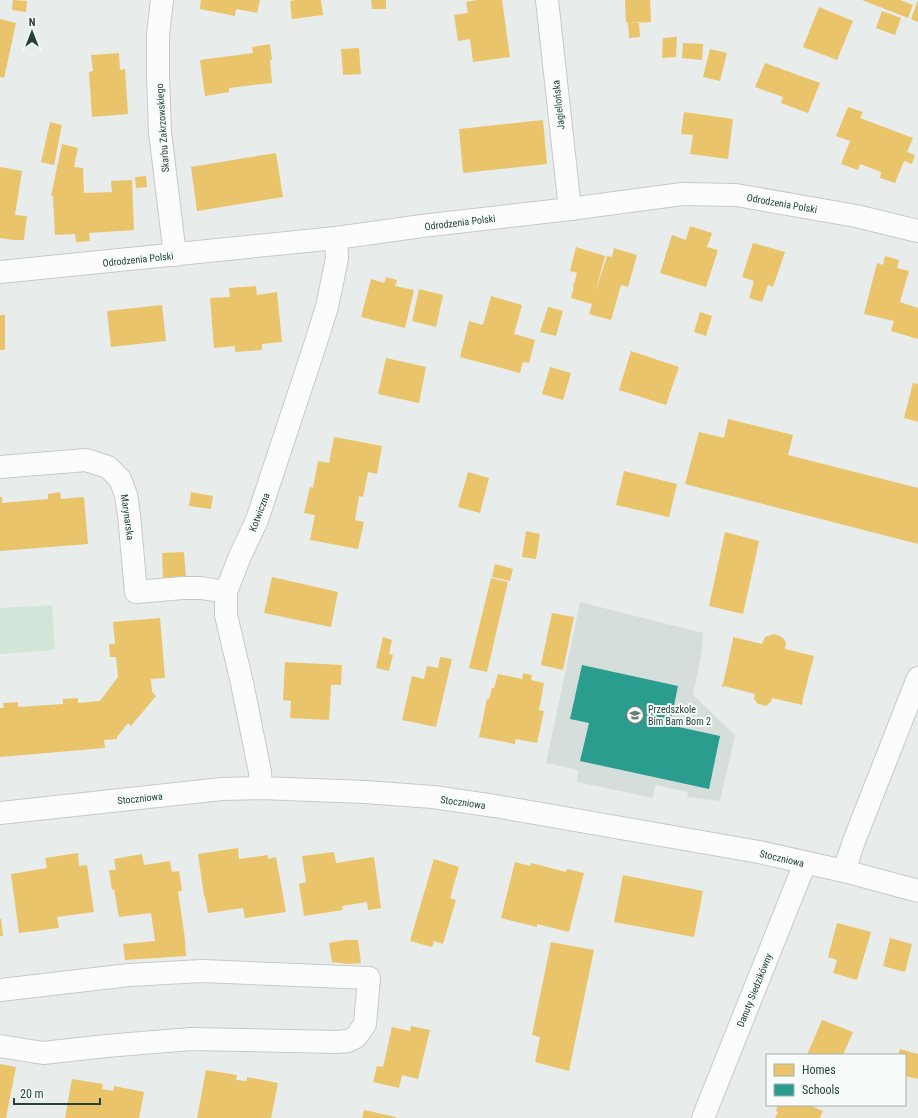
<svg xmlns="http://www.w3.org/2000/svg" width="918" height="1118" viewBox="0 0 918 1118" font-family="'Roboto Condensed',sans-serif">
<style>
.built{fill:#d6dedb}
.green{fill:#d1e6d8}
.homes{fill:#e9c46a}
.schools{fill:#2a9d8f}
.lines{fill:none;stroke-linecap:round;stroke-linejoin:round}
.minor-casing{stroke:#c5cac8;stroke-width:24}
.minor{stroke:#fcfcfc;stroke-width:22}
.labels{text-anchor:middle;stroke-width:4;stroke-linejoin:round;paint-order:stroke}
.street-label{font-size:10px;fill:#24423a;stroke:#f7fbf9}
.poi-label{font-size:10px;fill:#24423a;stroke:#f7fbf9;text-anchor:start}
</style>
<rect width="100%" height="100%" fill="#e8edeb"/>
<path class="built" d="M580 602 703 633 702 651 693 695 735 735 720 801 687 797 688 792 655 785 653 798 577 782 578 770 546 763Z"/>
<path class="green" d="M52 605 55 650 0 654V608Z"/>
<g class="homes">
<path d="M13 0 27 1 26 12 12 10Z"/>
<path d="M201 0H260L257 13 236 9 235 16 200 9Z"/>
<path d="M295 0H321L323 15 292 19 290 1Z"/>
<path d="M371 0H386V9H372Z"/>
<path d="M477 0H502L510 57 473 62 470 39 458 41 454 15 468 13 466 2Z"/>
<path d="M625 0H650L651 22 626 23Z"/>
<path d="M862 0H900L913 5 908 18Z"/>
<path d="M918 0V22L911 19Z"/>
<path d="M819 7 853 21 837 60 803 47Z"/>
<path d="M882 11 901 18 895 35 876 28Z"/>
<path d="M0 19 16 23 4 78 0 77Z"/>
<path d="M628 23H639L640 37 629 38Z"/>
<path d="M677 37 676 57 662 58 663 38Z"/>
<path d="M683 43 703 44 702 60 682 58Z"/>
<path d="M270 44 272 60H270L272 83 229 88V92L205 96 200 60 253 53 252 47Z"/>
<path d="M359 48 361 74 343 75 341 49Z"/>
<path d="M710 49 727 53 720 81 703 77Z"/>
<path d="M119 53 120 70 125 69 128 114 92 117 89 72 93 71 91 55Z"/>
<path d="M765 63 820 83 808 113 781 103 783 97 755 87Z"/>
<path d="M848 107 863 112 860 118 913 138 907 152 915 155 912 164 904 161 895 183 880 178 881 172 860 164 858 170 841 164 850 141 836 136Z"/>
<path d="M684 112 733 119 728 159 690 154 693 135 681 134Z"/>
<path d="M543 120 547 164 463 173 459 129Z"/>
<path d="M50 122 62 125 54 165 41 162Z"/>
<path d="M62 144 78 148 74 167 83 168 84 193 112 192 111 181 132 180 134 230 89 233 90 241 76 242 75 234 55 235 53 196H51Z"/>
<path d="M276 153 283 197 197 211 191 167Z"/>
<path d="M0 167 22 171 15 215 27 216 24 240H13L0 238Z"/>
<path d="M146 176 147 187 136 188 135 177Z"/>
<path d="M690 226 712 233 707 247 718 250 706 287 660 273 672 235 686 240Z"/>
<path d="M753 243 785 252 773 287 768 285 762 302 749 298 754 281 742 277Z"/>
<path d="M576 247 605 256 595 293 607 256 612 257 614 248 637 255 628 287 621 285 611 320 589 314 592 304 571 298 574 287H573L577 273 570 271Z"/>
<path d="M885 256 899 260 897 268 909 271 900 302 918 308V339L891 331 894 321 864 314 877 263 883 265Z"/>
<path d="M386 277 397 280 395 286 414 290 405 328 361 317 371 279 384 283Z"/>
<path d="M256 286 257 295 277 292 282 342 262 344V350L235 352V346L214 348 210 298 230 297 229 288Z"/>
<path d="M419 289 443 295 436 327 412 321Z"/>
<path d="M491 296 522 305 514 334 535 340 529 363 523 362 520 373 460 357 469 321 483 325Z"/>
<path d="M162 305 166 341 111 347 107 311Z"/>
<path d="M548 307 563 311 556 336 540 332Z"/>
<path d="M700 312 712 316 706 336 694 332Z"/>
<rect x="0" y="315" width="5" height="35"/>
<path d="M631 351 679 367 666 405 619 390Z"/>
<path d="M386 358 426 367 419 403 378 394Z"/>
<path d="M550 367 571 373 563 400 542 394Z"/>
<path d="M913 383 918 384V422L904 418Z"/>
<path d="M728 419 793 435 788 455 918 488V544L685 484 699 432 724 438Z"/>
<path d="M334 437 382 446 377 474 368 472 363 497 359 496 355 520 364 522 358 549 310 540 315 515 304 513 310 487 313 488 318 461 329 463Z"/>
<path d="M624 471 677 484 669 517 616 505Z"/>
<path d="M468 472 489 478 480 513 458 507Z"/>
<path d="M60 492 61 499 84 497 88 544 0 551V497H2V503L48 499V494Z"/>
<path d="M191 492 213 496 211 509 189 506Z"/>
<path d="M526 531 540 534 536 559 522 557Z"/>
<path d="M725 532 759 541 743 614 709 606Z"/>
<path d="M184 552 186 577 163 578 162 553Z"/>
<path d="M495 564 513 569 510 581 492 577Z"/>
<path d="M272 577 338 592 331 627 264 613Z"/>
<path d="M491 578 508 582 487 672 469 668Z"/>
<path d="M552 613 574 617 563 670 541 665Z"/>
<path d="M160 618 165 678 151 679 152 692 156 696 131 726 128 723 117 737V739L104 740 105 748 0 757V708H4L3 703 18 702V707L63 704V699L78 698V703L100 701 118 677 116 657H110L109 644H115L113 622Z"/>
<path d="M774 634 780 636 784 639 786 643 785 649 814 656 802 702H803L802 705 772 698 771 702 766 706 758 704 754 699 755 694 724 686V687L721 686 723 684 728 662 733 639V637L762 644 765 637Z"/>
<path d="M383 637 392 640 389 654 393 655 389 671 376 668Z"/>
<path d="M440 657 452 659 436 727 402 720 412 676 424 679 427 666 438 668Z"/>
<path d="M285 662 342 665 341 685H331L329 720 290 718 291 701 283 700Z"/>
<path d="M523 673 532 675 531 680 544 683 539 710 544 711 537 743 516 739 515 744 479 737 487 699H489L492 688H494L498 674 522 679Z"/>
<path d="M238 848 239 859 268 855V859L276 857 286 912 245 918 243 908 208 913 205 897 204 896 198 854Z"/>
<path d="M334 852 336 863 374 857 381 908 368 910 367 902 342 906 343 910 304 916 299 884 306 882 302 856Z"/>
<path d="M78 853 79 866 87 865 94 912 57 917 59 928 19 933 11 874 47 868 45 858Z"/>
<path d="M142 854 144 865 170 861 172 872 179 871 182 891H178L185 939 186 956 125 960 123 944 155 941 151 913 119 917 114 889 112 890 109 870H116L114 859Z"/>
<path d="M434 859 459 867 450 898 456 900 443 944 434 941 432 947 410 941Z"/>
<path d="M515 862 530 866 531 863 566 872 567 869 584 873 569 932 537 924V927L501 918Z"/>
<path d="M623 875 703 891 694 937 614 922Z"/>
<path d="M0 919H1L3 936H0Z"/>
<path d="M837 923 871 932 857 980 833 973 837 960 828 957Z"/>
<path d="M890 938 912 944 905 972 883 966Z"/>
<path d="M345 940H358L361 963 348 964 332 962 329 943Z"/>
<path d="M551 942 594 950 569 1071 535 1062 540 1037 532 1035Z"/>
<path d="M822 1020 853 1032 843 1055H807Z"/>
<path d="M411 1026 430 1030 418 1079 402 1075 399 1088 373 1082 377 1066 383 1067 392 1027 410 1031Z"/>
<path d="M900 1049 918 1054V1079L905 1076V1055H898Z"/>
<path d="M0 1064 16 1067 6 1118H0Z"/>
<path d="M206 1070 237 1075 236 1080 247 1081V1077L278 1083 271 1118H197Z"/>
<path d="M72 1079 103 1084 102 1089 113 1091 114 1086 144 1092 139 1118H65Z"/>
<path d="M778 1105H809L823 1111 820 1118H775L778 1112 776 1111Z"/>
<path d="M364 1110 396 1117V1118H362Z"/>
</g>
<path class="schools" d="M582 665 678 686 670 725 720 736 709 789 580 761 589 723 570 719Z"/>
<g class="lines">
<defs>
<g id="minor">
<path d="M162 0 158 35V77L160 132 175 255"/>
<path d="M547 0 570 209"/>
<path d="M0 272 336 238 422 226 570 209 682 194 736 195 856 216 918 231"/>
<path d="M0 467 86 460 108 467 120 479 126 495 129 515 136 592 183 588H201L226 592"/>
<path d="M261 788 260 772 242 683 226 615V592L240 556 257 520 315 345 327 307 337 258 336 238"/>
<path d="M0 813 222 789 261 788 365 792 433 797 495 806 759 852 844 871 918 891"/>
<path d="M844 871 854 841 918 678"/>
<path d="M0 990 129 975 202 971 369 978 365 1024 356 1037 348 1041 337 1042 191 1039 106 1046 43 1053 0 1046"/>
<path d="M703 1118 805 863"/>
</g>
</defs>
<use href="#minor" class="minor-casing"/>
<use href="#minor" class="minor"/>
</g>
<defs>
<symbol id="school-ring" viewBox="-11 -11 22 22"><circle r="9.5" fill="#f7fbf9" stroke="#697e78" stroke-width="1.5"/><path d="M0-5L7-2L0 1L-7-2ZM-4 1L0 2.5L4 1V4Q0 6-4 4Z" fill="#697e78"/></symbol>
</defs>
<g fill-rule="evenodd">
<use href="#school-ring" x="625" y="705" width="20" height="20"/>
</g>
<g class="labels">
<g class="street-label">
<text transform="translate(558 105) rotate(-96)" y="4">Jagiellońska</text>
<text transform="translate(162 128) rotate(-94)" y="4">Skarbu Zakrzowskiego</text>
<text transform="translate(782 203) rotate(10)" y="4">Odrodzenia Polski</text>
<text transform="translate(460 222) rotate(-7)" y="4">Odrodzenia Polski</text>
<text transform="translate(138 259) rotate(-6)" y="4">Odrodzenia Polski</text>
<text transform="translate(259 512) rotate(-69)" y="4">Kotwiczna</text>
<text transform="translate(128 517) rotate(82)" y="4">Marynarska</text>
<text transform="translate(140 798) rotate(-6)" y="4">Stoczniowa</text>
<text transform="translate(463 802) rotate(8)" y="4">Stoczniowa</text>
<text transform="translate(782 858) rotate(13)" y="4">Stoczniowa</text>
<text transform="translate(754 990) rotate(-68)" y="4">Danuty Siedzikówny</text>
</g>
<g class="poi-label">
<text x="648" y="713">Przedszkole<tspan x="648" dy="12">Bim Bam Bom 2</tspan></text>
</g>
</g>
<rect x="766" y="1054" width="140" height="52" fill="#f7fbf9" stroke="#a3b1ad"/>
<rect x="774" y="1064" width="20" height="12" fill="#e9c46a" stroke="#a3b1ad"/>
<text x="802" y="1074" font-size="12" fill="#24423a">Homes</text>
<rect x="774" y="1084" width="20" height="12" fill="#2a9d8f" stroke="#a3b1ad"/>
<text x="802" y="1094" font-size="12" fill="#24423a">Schools</text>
<g transform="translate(32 32)" stroke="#f7fbf9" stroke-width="3" paint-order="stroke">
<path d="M0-3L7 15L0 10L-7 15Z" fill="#24423a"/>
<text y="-6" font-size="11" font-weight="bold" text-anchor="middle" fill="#24423a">N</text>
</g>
<path d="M14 1098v6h86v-6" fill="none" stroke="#24423a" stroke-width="2"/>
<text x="20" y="1098" font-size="12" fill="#24423a" stroke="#f7fbf9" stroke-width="3" paint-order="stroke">20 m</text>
</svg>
